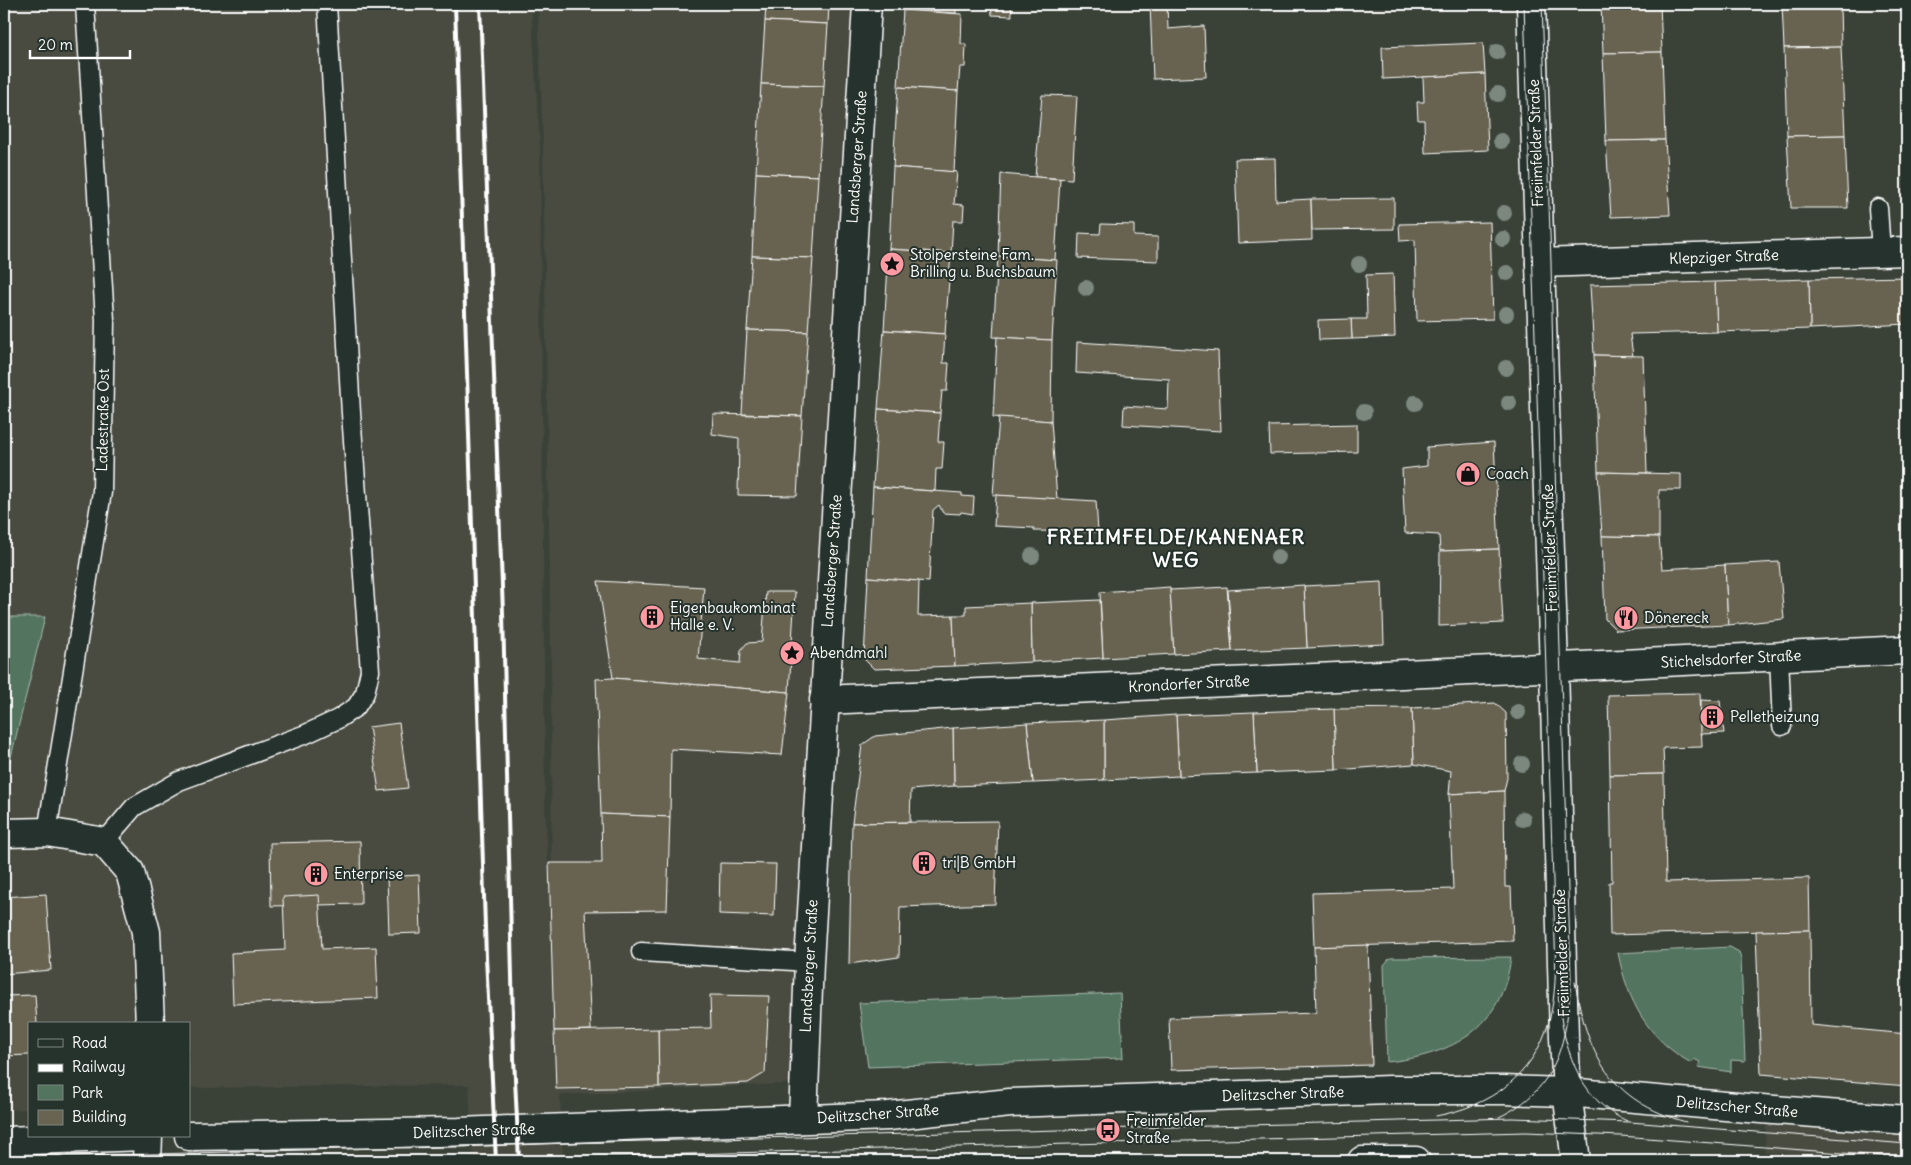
<svg xmlns="http://www.w3.org/2000/svg" width="1911" height="1165" viewBox="0 0 1911 1165" font-family="Delius,sans-serif">
<style>
.built{fill:#484c40}
.green{fill:#53755f;stroke:#a9baaf}
.building{fill:#686451;stroke:#fff}
.lines{fill:none;stroke-linecap:round;stroke-linejoin:round}
.lane-casing{stroke:#fff;stroke-width:21}
.street-casing{stroke:#fff;stroke-width:31}
.secondary-casing{stroke:#fff;stroke-width:31}
.lane{stroke:#26332d;stroke-width:18}
.street{stroke:#26332d;stroke-width:28}
.secondary{stroke:#26332d;stroke-width:28}
.tram{stroke:#fff;stroke-width:1}
.rail{stroke:#fff;stroke-width:4}
.tree{fill:#7c887e}
.labels{text-anchor:middle;stroke-width:4;stroke-linejoin:round;paint-order:stroke}
.street-label{font-size:15px;fill:#fff;stroke:#26332d}
.poi-label{font-size:15px;fill:#fff;stroke:#26332d;text-anchor:start}
.district-label{font-size:20px;font-weight:bold;letter-spacing:1px;fill:#fff;stroke:#26332d}
</style>
<rect width="100%" height="100%" fill="#3a4238"/>
<filter id="ink" filterUnits="userSpaceOnUse"><feTurbulence type="fractalNoise" baseFrequency=".02" numOctaves="2"/><feDisplacementMap in="SourceGraphic" scale="10" xChannelSelector="R" yChannelSelector="G"/><feConvolveMatrix kernelMatrix="1 2 1 2 8 2 1 2 1" color-interpolation-filters="sRGB"/></filter>
<g filter="url(#ink)">
<g class="built">
<path d="M4 4H531L540 148 545 806 552 937 551 653 543 146 538 4H863L799 1083 560 1095 563 1161H473L469 1085 189 1088V1024H29V1109L4 1110Z"/>
<path d="M1766 1125 1907 1136V1161H1878L1765 1152Z"/>
</g>
<g class="green">
<path d="M8 617H45L4 786V628Z"/>
<path d="M1730 947 1739 952 1741 958 1745 1061 1731 1060V1072L1698 1067 1700 1062 1694 1059 1691 1063C1647 1038 1628 1002 1618 953Z"/>
<path d="M1511 957C1502 1028 1454 1055 1387 1062L1384 965 1390 958Z"/>
<path d="M1120 993 1123 1058 868 1067 859 1003Z"/>
</g>
<g class="building">
<path d="M766 4H829L828 24 765 21Z"/>
<path d="M904 4H956V13L903 10Z"/>
<path d="M991 4H1011L1012 16 992 15Z"/>
<path d="M1150 4H1167L1168 29 1204 26 1206 77 1153 79Z"/>
<path d="M1601 4H1660L1662 52 1603 53Z"/>
<path d="M1782 4H1840L1841 47 1784 48Z"/>
<path d="M903 10 962 14 961 44H966L965 67H960L958 91 898 87Z"/>
<path d="M765 21 828 24 824 86 761 84Z"/>
<path d="M1483 43 1485 74 1383 79 1382 47Z"/>
<path d="M1841 47 1845 135 1787 136 1784 48Z"/>
<path d="M1662 52 1665 140 1606 141 1603 53Z"/>
<path d="M1485 74 1488 150 1425 153 1424 120H1418L1417 102H1424L1423 77Z"/>
<path d="M761 84 824 86 818 176 756 173Z"/>
<path d="M898 87 958 91 954 172 893 167Z"/>
<path d="M1042 95 1077 96 1072 179 1035 177Z"/>
<path d="M1845 135 1848 208H1791L1787 136Z"/>
<path d="M1665 140 1670 215 1611 217 1606 141Z"/>
<path d="M1275 158 1276 201 1311 199 1312 240 1238 243 1235 159Z"/>
<path d="M893 167 957 172 954 204 964 205 963 221H953L951 253 889 249Z"/>
<path d="M756 173 818 176 813 258 752 256Z"/>
<path d="M1001 174 1060 179 1055 260 998 256Z"/>
<path d="M1394 198V229L1312 230 1311 199Z"/>
<path d="M1490 222 1493 319 1417 321 1415 240 1400 241 1399 224Z"/>
<path d="M1101 224 1134 225V236L1158 237V261L1078 258 1079 233 1100 234Z"/>
<path d="M889 249 951 253 945 334 884 330Z"/>
<path d="M752 256 813 258 808 332 747 330Z"/>
<path d="M998 256 1057 260 1052 340 993 337Z"/>
<path d="M1393 274 1395 337 1352 339 1351 319H1367L1366 275Z"/>
<path d="M1907 277V324L1810 329 1809 279Z"/>
<path d="M1809 279 1810 329 1717 332 1715 282Z"/>
<path d="M1715 282 1717 332 1630 334 1633 356 1594 355 1590 285Z"/>
<path d="M1351 319 1352 339 1319 340 1318 320Z"/>
<path d="M747 330 808 332 802 416 742 414Z"/>
<path d="M884 330 945 334 943 363H949L947 391H942L940 413 878 409Z"/>
<path d="M997 337 1052 340 1051 421 993 417Z"/>
<path d="M1077 342 1218 351 1221 431 1123 425 1124 406 1168 409 1169 379 1076 373Z"/>
<path d="M1594 355 1643 356 1647 473 1598 472Z"/>
<path d="M878 409 940 413 938 442H944L942 469H936L935 491 873 487Z"/>
<path d="M713 414 802 416 797 496 738 495 739 438 712 434Z"/>
<path d="M999 417 1051 421 1057 499 993 495Z"/>
<path d="M1357 424V452L1270 454 1269 426Z"/>
<path d="M1494 442 1499 549 1440 551 1439 535 1405 533 1402 469 1427 466V447Z"/>
<path d="M1598 472 1681 474V490H1659V537L1602 536Z"/>
<path d="M873 487 962 493V496L974 497 973 514 961 512 960 514 943 513 939 505 933 510 929 582 868 577Z"/>
<path d="M996 495 1096 501 1098 532 1034 531V528L994 526Z"/>
<path d="M1602 536 1659 537 1662 569 1725 565 1728 625 1616 630 1605 619Z"/>
<path d="M1499 549 1503 623 1439 626 1440 551Z"/>
<path d="M1779 562 1784 619 1728 625 1725 565Z"/>
<path d="M868 577 919 581 918 616 953 615 955 666 874 669 864 659Z"/>
<path d="M598 581 704 587 698 659 740 663 741 650 747 643 762 642 766 592H795L789 692 613 678Z"/>
<path d="M1382 582 1384 644 1307 648 1304 586Z"/>
<path d="M1304 585 1307 648 1232 651 1228 590Z"/>
<path d="M1170 587 1174 654 1103 658 1100 592Z"/>
<path d="M1227 587 1232 651 1174 654 1170 590Z"/>
<path d="M1100 600 1103 658 1032 662 1031 603Z"/>
<path d="M1031 603 1032 662 955 666 953 615H966V606Z"/>
<path d="M613 678 789 692 782 755 671 749 670 817 601 814 596 679Z"/>
<path d="M1700 693 1702 747 1663 748 1664 774 1610 775 1608 695Z"/>
<path d="M1701 700 1720 701 1724 733 1701 734Z"/>
<path d="M1495 703 1506 713 1507 778 1504 791 1449 794 1451 771 1414 764 1412 708Z"/>
<path d="M1412 708 1414 764 1336 770 1334 709Z"/>
<path d="M1334 709 1336 770 1257 773 1254 712Z"/>
<path d="M1254 712 1257 773 1179 776 1176 715Z"/>
<path d="M1176 715 1179 776 1104 780V720Z"/>
<path d="M1104 720V780L1033 783 1027 723Z"/>
<path d="M399 723 408 788 379 791 369 727Z"/>
<path d="M1027 723 1033 783 954 786 953 728Z"/>
<path d="M953 728 954 786 911 790 910 822 852 823 862 745 875 736Z"/>
<path d="M1664 774 1666 882 1809 878 1810 930 1610 935 1609 882H1612L1610 775Z"/>
<path d="M1504 791 1505 887H1511L1513 941 1314 947 1312 893 1453 889 1449 794Z"/>
<path d="M601 814 670 817 667 910 585 911 591 1030 554 1031 549 863H602Z"/>
<path d="M998 821 995 904 900 907 899 957 849 964 852 823Z"/>
<path d="M360 841 361 904 271 906 270 843Z"/>
<path d="M720 863 776 864 774 916 719 914Z"/>
<path d="M419 875 421 933 389 934 387 877Z"/>
<path d="M46 894 51 970 4 974V897Z"/>
<path d="M319 895 322 949 376 947 378 998 233 1004 231 953 285 950 283 897Z"/>
<path d="M1810 930 1811 1025 1907 1034V1086L1761 1074 1756 931Z"/>
<path d="M1368 945 1372 1065 1171 1070 1169 1018 1316 1013 1314 947Z"/>
<path d="M35 995 37 1024H29V1055L4 1056V996Z"/>
<path d="M710 995 769 996 765 1073 748 1083 659 1087 658 1029 711 1028Z"/>
<path d="M658 1029 659 1087 556 1089 554 1031Z"/>
</g>
<g class="lines">
<defs>
<g id="lane">
<path d="M1878 208 1881 252"/>
<path d="M1779 656 1782 726"/>
<path d="M47 832 102 492 105 320 85 4"/>
<path d="M104 842 134 807 179 781 306 734 338 719 356 707 365 693 370 671 351 413 327 4"/>
<path d="M641 952 809 962"/>
</g>
<g id="street">
<path d="M1540 263 1907 251"/>
<path d="M824 700 1561 667 1907 650"/>
<path d="M4 833 47 832 104 842 130 872 146 932 150 1024"/>
<path d="M803 1119 809 962 867 4"/>
<path d="M147 1161 148 1136"/>
</g>
<g id="secondary">
<path d="M1531 4 1554 667 1564 1038 1567 1092 1576 1161"/>
<path d="M189 1136 459 1132 888 1116 1010 1103 1390 1090H1503L1567 1092 1748 1108 1907 1120"/>
<path d="M4 1141 145 1136"/>
<path d="M1362 1161H1416"/>
</g>
</defs>
<use href="#lane" class="lane-casing"/>
<use href="#street" class="street-casing"/>
<use href="#secondary" class="secondary-casing"/>
<use href="#lane" class="lane"/>
<use href="#street" class="street"/>
<use href="#secondary" class="secondary"/>
<g class="tram">
<path d="M1575 982C1587 1055 1610 1101 1686 1122"/>
<path d="M1558 993C1562 1042 1577 1100 1627 1121"/>
<path d="M1436 1116C1490 1106 1534 1076 1549 1021 1556 995 1556 968 1555 941L1524 4"/>
<path d="M1499 1117C1559 1089 1567 1039 1571 979L1557 560 1551 262 1542 4"/>
<path d="M4 1158 1512 1118 1630 1122 1907 1144"/>
<path d="M426 1161 1526 1132 1621 1136 1907 1158"/>
</g>
<g class="rail">
<path d="M455 4 486 957 496 1161"/>
<path d="M480 4 503 613 514 1058 519 1161"/>
</g>
</g>
<g class="tree">
<circle cx="1497" cy="52" r="8"/>
<circle cx="1498" cy="94" r="8"/>
<circle cx="1501" cy="141" r="8"/>
<circle cx="1504" cy="213" r="8"/>
<circle cx="1503" cy="239" r="8"/>
<circle cx="1359" cy="264" r="8"/>
<circle cx="1507" cy="273" r="8"/>
<circle cx="1086" cy="288" r="8"/>
<circle cx="1506" cy="314" r="8"/>
<circle cx="1506" cy="368" r="8"/>
<circle cx="1415" cy="403" r="8"/>
<circle cx="1509" cy="403" r="8"/>
<circle cx="1364" cy="412" r="8"/>
<circle cx="1032" cy="556" r="8"/>
<circle cx="1278" cy="557" r="8"/>
<circle cx="1518" cy="712" r="8"/>
<circle cx="1522" cy="764" r="8"/>
<circle cx="1523" cy="819" r="8"/>
</g>
</g>
<defs>
<symbol id="sight-disc" viewBox="-11 -11 22 22"><circle r="9.5" fill="#ff9aa2" stroke="#26332d"/><path d="M0-6L1.8-2.2L6-1.7L2.9 1.2L3.7 5.4L0 3.3L-3.7 5.4L-2.9 1.2L-6-1.7L-1.8-2.2Z" fill="#111"/></symbol>
<symbol id="shop-disc" viewBox="-11 -11 22 22"><circle r="9.5" fill="#ff9aa2" stroke="#26332d"/><path d="M-5-2.5h2.3a2.7 3.5 0 0 1 5.4 0H5L5.5 6h-11ZM-1.5-2.5h3a1.5 2.3 0 0 0-3 0Z" fill="#111"/></symbol>
<symbol id="building-disc" viewBox="-11 -11 22 22"><circle r="9.5" fill="#ff9aa2" stroke="#26332d"/><path d="M-4-6H4V6H1V3H-1V6H-4ZM-2.5-4.3h1.7v1.8h-1.7ZM.8-4.3h1.7v1.8H.8ZM-2.5-1h1.7V.8h-1.7ZM.8-1h1.7V.8H.8Z" fill="#111"/></symbol>
<symbol id="restaurant-disc" viewBox="-11 -11 22 22"><circle r="9.5" fill="#ff9aa2" stroke="#26332d"/><path d="M-5-6h1v4h1v-4h1v4h1v-4h1v5L-1.5 .5V6h-2V.5L-5-1ZM5-6V6H3V1.5H1.5Q1.5-4 5-6Z" fill="#111"/></symbol>
<symbol id="bus-disc" viewBox="-11 -11 22 22"><circle r="9.5" fill="#ff9aa2" stroke="#26332d"/><path d="M-5-6H5V4H4V6H2V4H-2V6H-4V4H-5ZM-3.5-4V0h7V-4ZM-3.5 1.2v1.5H-2V1.2ZM2 1.2v1.5H3.5V1.2Z" fill="#111"/></symbol>
</defs>
<g fill-rule="evenodd">
<use href="#sight-disc" x="878" y="250" width="28" height="28"/>
<use href="#shop-disc" x="1454" y="460" width="28" height="28"/>
<use href="#building-disc" x="638" y="603" width="28" height="28"/>
<use href="#restaurant-disc" x="1612" y="604" width="28" height="28"/>
<use href="#sight-disc" x="778" y="639" width="28" height="28"/>
<use href="#building-disc" x="1698" y="703" width="28" height="28"/>
<use href="#building-disc" x="910" y="849" width="28" height="28"/>
<use href="#building-disc" x="302" y="860" width="28" height="28"/>
<use href="#bus-disc" x="1094" y="1116" width="28" height="28"/>
</g>
<g class="labels">
<g class="street-label">
<text transform="translate(1536 143) rotate(-92)" y="5">Freiimfelder Straße</text>
<text transform="translate(857 157) rotate(-86)" y="5">Landsberger Straße</text>
<text transform="translate(1724 257) rotate(-2)" y="5">Klepziger Straße</text>
<text transform="translate(103 420) rotate(-89)" y="5">Ladestraße Ost</text>
<text transform="translate(1550 548) rotate(-92)" y="5">Freiimfelder Straße</text>
<text transform="translate(832 561) rotate(-86)" y="5">Landsberger Straße</text>
<text transform="translate(1731 659) rotate(-3)" y="5">Stichelsdorfer Straße</text>
<text transform="translate(1189 684) rotate(-3)" y="5">Krondorfer Straße</text>
<text transform="translate(1562 953) rotate(-92)" y="5">Freiimfelder Straße</text>
<text transform="translate(809 966) rotate(-87)" y="5">Landsberger Straße</text>
<text transform="translate(1283 1094) rotate(-2)" y="5">Delitzscher Straße</text>
<text transform="translate(1737 1107) rotate(5)" y="5">Delitzscher Straße</text>
<text transform="translate(878 1114) rotate(-4)" y="5">Delitzscher Straße</text>
<text transform="translate(474 1131) rotate(-2)" y="5">Delitzscher Straße</text>
</g>
<g class="poi-label">
<text x="910" y="260">Stolpersteine Fam.<tspan x="910" dy="17">Brilling u. Buchsbaum</tspan></text>
<text x="1486" y="479">Coach</text>
<text x="670" y="613">Eigenbaukombinat<tspan x="670" dy="17">Halle e. V.</tspan></text>
<text x="1644" y="623">Dönereck</text>
<text x="810" y="658">Abendmahl</text>
<text x="1730" y="722">Pelletheizung</text>
<text x="942" y="868">tri|B GmbH</text>
<text x="334" y="879">Enterprise</text>
<text x="1126" y="1126">Freiimfelder<tspan x="1126" dy="17">Straße</tspan></text>
</g>
<g class="district-label">
<text x="1176" y="544">FREIIMFELDE/KANENAER<tspan x="1176" dy="23">WEG</tspan></text>
</g>
</g>
<rect width="1911" height="1165" fill="none" stroke="#26332d" stroke-width="20"/>
<rect x="10" y="10" width="1891" height="1145" fill="none" stroke="#fff" stroke-width="2" filter="url(#ink)"/>
<rect x="28" y="1022" width="162" height="115" fill="#26332d" stroke="#7d8581"/>
<rect x="38" y="1039" width="25" height="8" fill="#26332d" stroke="#7d8581"/>
<text x="72" y="1048" font-size="15" fill="#ffffff">Road</text>
<rect x="38" y="1064" width="25" height="8" fill="#ffffff" stroke="#7d8581"/>
<text x="72" y="1072" font-size="15" fill="#ffffff">Railway</text>
<rect x="38" y="1085" width="25" height="15" fill="#53755f" stroke="#7d8581"/>
<text x="72" y="1098" font-size="15" fill="#ffffff">Park</text>
<rect x="38" y="1110" width="25" height="15" fill="#686451" stroke="#7d8581"/>
<text x="72" y="1122" font-size="15" fill="#ffffff">Building</text>
<path d="M30 50v8h100v-8" fill="none" stroke="#ffffff" stroke-width="2.5"/>
<text x="38" y="50" font-size="15" fill="#ffffff" stroke="#26332d" stroke-width="4" paint-order="stroke">20 m</text>
</svg>
